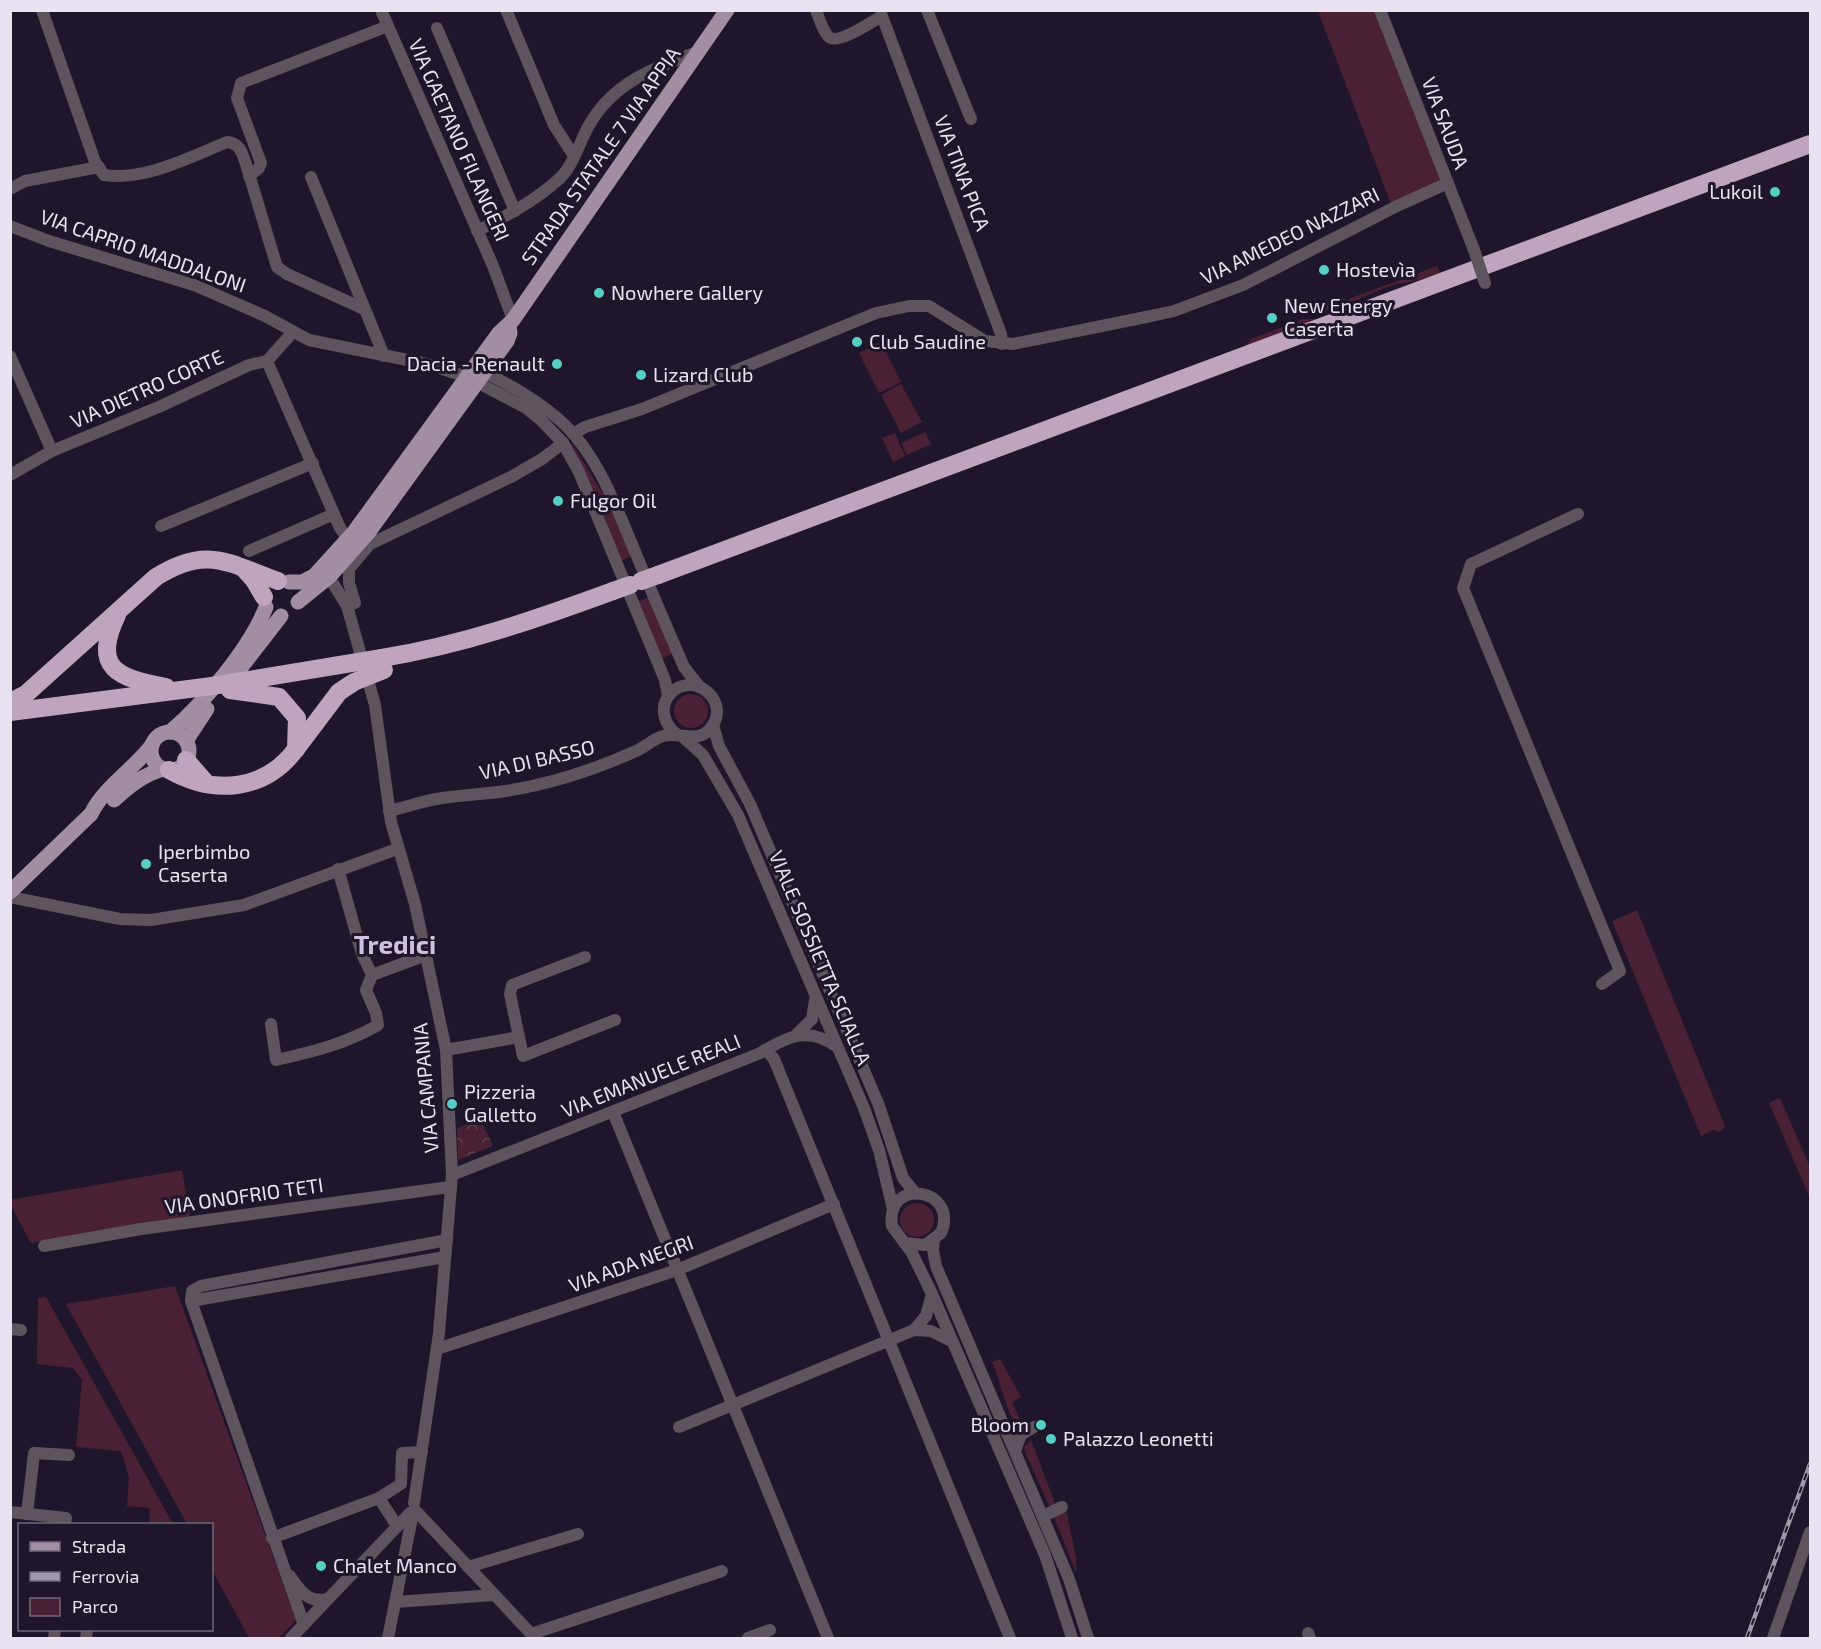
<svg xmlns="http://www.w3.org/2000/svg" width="1821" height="1649" viewBox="0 0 1821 1649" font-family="'Exo 2',sans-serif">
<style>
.green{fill:#4a2034}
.park{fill:url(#park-crowns)}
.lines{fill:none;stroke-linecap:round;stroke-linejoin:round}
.minor{stroke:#5e545d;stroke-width:12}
.major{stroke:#a28ea1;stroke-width:15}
.highway{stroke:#bea5bc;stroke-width:18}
.rail-casing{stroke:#a099aa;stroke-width:4.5}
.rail{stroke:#1f162b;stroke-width:2;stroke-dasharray:7;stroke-linecap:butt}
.minor-bridge{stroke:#5e545d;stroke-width:12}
.highway-bridge{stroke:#bea5bc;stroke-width:18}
.poi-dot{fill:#56cec3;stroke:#1f162b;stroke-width:2}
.labels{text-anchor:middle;stroke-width:6;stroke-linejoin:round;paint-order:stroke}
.street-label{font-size:20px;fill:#e8e2f1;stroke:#1f162b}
.poi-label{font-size:20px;fill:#e8e2f1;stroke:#1f162b;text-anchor:start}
.district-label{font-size:26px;font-weight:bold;fill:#cec1df;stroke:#1f162b}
</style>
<defs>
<pattern id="park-crowns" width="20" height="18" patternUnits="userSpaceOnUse" patternTransform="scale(1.5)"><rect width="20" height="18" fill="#4a2034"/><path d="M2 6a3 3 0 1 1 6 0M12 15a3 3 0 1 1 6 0" fill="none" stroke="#644052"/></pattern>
</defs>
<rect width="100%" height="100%" fill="#1f162b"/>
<g class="green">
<path d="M1318 11H1377L1442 177 1440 181 1391 204Z"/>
<path d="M1437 266 1440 273C1424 279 1410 282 1394 285 1368 292 1345 310 1317 311L1311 307 1315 298 1320 308 1328 300 1339 296 1346 300Z"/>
<path d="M1303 319H1317L1243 348 1251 339Z"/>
<path d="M881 342 901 382 879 393 859 353Z"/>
<path d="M901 384 922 422 901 433 881 395Z"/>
<path d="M925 432 931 444 907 455 901 443Z"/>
<path d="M895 433 905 456 893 462 882 438Z"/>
<path d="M572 443 603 494 632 556 621 561 570 444Z"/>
<path d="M649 597 672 654 662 659 638 602Z"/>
<circle cx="691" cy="711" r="17"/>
<path d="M1637 910 1725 1126 1720 1132 1713 1130 1701 1136 1612 921Z"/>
<path d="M1780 1098 1810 1167V1198L1769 1103Z"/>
<path d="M182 1170 190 1216 31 1243 11 1206 10 1200Z"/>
<circle cx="917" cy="1220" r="17"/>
<path d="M175 1286 296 1620 279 1638H249L212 1570V1524H187L66 1304Z"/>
<path d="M46 1297 173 1524H149L150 1508 127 1506 129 1477 121 1451 76 1447 82 1380 73 1368 37 1364 38 1298Z"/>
<path d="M1000 1359 1021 1397 1012 1402 1022 1424 1014 1422C1003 1402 1001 1382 992 1362Z"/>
<path d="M1031 1440 1056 1506 1050 1508 1025 1452 1024 1447Z"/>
<path d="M1066 1509 1076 1557V1572L1053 1515Z"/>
</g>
<path class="park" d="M480 1119 493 1146 458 1160 457 1128Z"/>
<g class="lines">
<g class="minor">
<path d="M42 10 95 162 104 175C145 181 190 157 227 142 240 143 242 153 246 164L277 267 287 274 364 309"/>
<path d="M381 10 493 266 513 320"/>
<path d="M816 10C819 18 823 32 829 37 839 45 871 22 882 16L1001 334 1002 344"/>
<path d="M927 10 971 119"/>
<path d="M1380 10 1474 250"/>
<path d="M507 12 554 125 574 156"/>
<path d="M437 28 515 211"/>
<path d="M249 176 259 168 261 163 237 98 241 83 388 26"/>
<path d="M311 177 384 356"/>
<path d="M10 189 25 181 99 167"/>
<path d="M10 226 49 241 194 285 265 316 309 340 427 364 467 377 526 408 541 420 563 443 579 472 665 680 668 696"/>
<path d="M477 231C506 216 535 201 559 179 573 166 579 144 588 127 612 83 653 68 698 52"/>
<path d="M10 356 52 451"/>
<path d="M267 361 340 528 348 539"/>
<path d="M477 368C509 385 539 400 565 425 599 458 616 507 634 549 650 588 667 628 684 667L699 686"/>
<path d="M573 434 585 427 642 409 876 313 909 306H929L985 341 1013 344 1146 317 1174 311 1243 285 1397 206 1448 183"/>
<path d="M10 475 52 451 161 406 249 365 267 361 292 333"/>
<path d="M1578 514 1471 564 1463 588 1620 971 1602 984"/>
<path d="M161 526 313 463"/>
<path d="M249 551 334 514"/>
<path d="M329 577 347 606 375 705 391 822 415 904 446 1050 452 1175 439 1333 414 1503"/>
<path d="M347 606 355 603 349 583V569L370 544 511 477 542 459 563 443"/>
<path d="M713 725 719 746 750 804 878 1103 903 1178 915 1193"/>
<path d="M683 737 703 755 738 815 864 1108 879 1150 893 1209"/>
<path d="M389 811C407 807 425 800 442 798 463 795 485 794 506 791 550 784 594 770 636 751 645 747 653 739 663 736 681 731 700 746 713 725 729 699 693 671 671 693 658 706 664 726 678 735"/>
<path d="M338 869 362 954 372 975"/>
<path d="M10 897 120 919 151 920 244 905 397 849"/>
<path d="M372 975 426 955"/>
<path d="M271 1024 276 1060C312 1052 345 1044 378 1025L376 1013 366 990 372 975"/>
<path d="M796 1035 812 1019 815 1000"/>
<path d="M519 1037 523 1056 615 1020"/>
<path d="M446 1050 519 1037 510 994 512 985 585 957"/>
<path d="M766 1050 774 1059 1010 1638"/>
<path d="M613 1112 828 1638"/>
<path d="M452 1175 758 1054C787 1038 806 1025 836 1046"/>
<path d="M934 1240 933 1250 936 1266 1069 1579 1088 1638"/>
<path d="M905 1243 925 1245 941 1233C960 1188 885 1176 892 1226L912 1253 932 1294 1045 1555 1072 1638"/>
<path d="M44 1246 141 1229 450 1187"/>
<path d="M191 1301 445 1257"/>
<path d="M10 1329 21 1330"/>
<path d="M914 1330 926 1316 932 1294"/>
<path d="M437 1349 677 1270 834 1204"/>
<path d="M679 1427 914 1330 931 1331 951 1341"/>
<path d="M1015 1451 1021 1435 1034 1427"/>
<path d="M379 1498 401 1484 402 1453 422 1452"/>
<path d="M416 1511 535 1638"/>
<path d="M10 1512 66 1518 65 1524"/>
<path d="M27 1514 34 1453 69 1455"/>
<path d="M1043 1516 1062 1507"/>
<path d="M272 1538 379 1498 397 1526"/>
<path d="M468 1567 578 1534"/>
<path d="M290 1576C301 1592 308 1603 328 1599"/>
<path d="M395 1602 494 1595"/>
<path d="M304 1625 191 1301 192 1291 201 1286 447 1240"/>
<path d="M1308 1633 1310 1638"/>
<path d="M531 1634 722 1571"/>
<path d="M54 1638 55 1630"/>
<path d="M86 1638 87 1630"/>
<path d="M291 1638 410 1513"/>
<path d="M388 1638 413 1513"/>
<path d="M748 1638 770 1630"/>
<path d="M1773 1638 1810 1532"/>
</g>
<g class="major">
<path d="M289 582H302L314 576 354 532 499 333 513 320 727 10"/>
<path d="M298 602 329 577 368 533 507 341 510 333 509 326"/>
<path d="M236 674 281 616"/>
<path d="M170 732C203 704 250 648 266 607"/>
<circle cx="170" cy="751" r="19"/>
<path d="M186 741 207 709"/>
<path d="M114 800C129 786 144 774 164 769"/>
<path d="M10 892 91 814C104 787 134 769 152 745"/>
</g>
<g class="highway">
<path d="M244 569 254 580 264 597"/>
<path d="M658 575 1810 144"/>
<path d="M117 615C91 669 118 678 166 687"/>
<path d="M382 658C462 645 537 619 613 591"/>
<path d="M10 702 26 694 156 577C207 545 227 563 278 581"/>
<path d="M10 712 212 686"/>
<path d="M186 760 207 784"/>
<path d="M169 770C213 795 264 792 296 749"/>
</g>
<defs>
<path id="rail" d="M1747 1638 1810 1464"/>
</defs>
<use href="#rail" class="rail-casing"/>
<use href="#rail" class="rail"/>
<path class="minor-bridge" d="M1474 250 1485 283"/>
<g class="highway-bridge">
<path d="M641 581 658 575"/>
<path d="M613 591 630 585"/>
<path d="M212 686 382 658"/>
<path d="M230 690 279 697 297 718 296 749"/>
<path d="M296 749 339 692 354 682 384 670"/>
</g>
</g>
<g class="poi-dot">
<circle cx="1775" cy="192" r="6"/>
<circle cx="1324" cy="270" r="6"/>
<circle cx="599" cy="293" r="6"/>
<circle cx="1272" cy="318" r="6"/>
<circle cx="857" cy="342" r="6"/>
<circle cx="557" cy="364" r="6"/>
<circle cx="641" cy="375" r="6"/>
<circle cx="558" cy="501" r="6"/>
<circle cx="146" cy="864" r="6"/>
<circle cx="452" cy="1104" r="6"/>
<circle cx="1041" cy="1425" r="6"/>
<circle cx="1051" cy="1439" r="6"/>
<circle cx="321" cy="1566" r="6"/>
</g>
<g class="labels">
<g class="street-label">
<text transform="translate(1445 123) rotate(69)" y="7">VIA SAUDA</text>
<text transform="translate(459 140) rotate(66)" y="7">VIA GAETANO FILANGERI</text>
<text transform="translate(601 156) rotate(-55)" y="7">STRADA STATALE 7 VIA APPIA</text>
<text transform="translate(962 173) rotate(69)" y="7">VIA TINA PICA</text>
<text transform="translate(1290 236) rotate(-26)" y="7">VIA AMEDEO NAZZARI</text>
<text transform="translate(143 251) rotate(19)" y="7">VIA CAPRIO MADDALONI</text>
<text transform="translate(147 389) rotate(-24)" y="7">VIA DIETRO CORTE</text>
<text transform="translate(537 760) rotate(-13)" y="7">VIA DI BASSO</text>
<text transform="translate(820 958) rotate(67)" y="7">VIALE SOSSIETTA SCIALLA</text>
<text transform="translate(651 1076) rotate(-22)" y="7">VIA EMANUELE REALI</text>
<text transform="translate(426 1088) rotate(-95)" y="7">VIA CAMPANIA</text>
<text transform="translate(244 1196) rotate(-8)" y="7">VIA ONOFRIO TETI</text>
<text transform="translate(631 1264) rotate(-20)" y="7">VIA ADA NEGRI</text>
</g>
<g class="poi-label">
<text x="1763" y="199" text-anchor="end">Lukoil</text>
<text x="1336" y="277">Hostevìa</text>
<text x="611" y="300">Nowhere Gallery</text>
<text x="1284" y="313">New Energy<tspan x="1284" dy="23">Caserta</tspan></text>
<text x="869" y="349">Club Saudine</text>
<text x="545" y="371" text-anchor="end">Dacia - Renault</text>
<text x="653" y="382">Lizard Club</text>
<text x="570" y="508">Fulgor Oil</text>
<text x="158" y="859">Iperbimbo<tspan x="158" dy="23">Caserta</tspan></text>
<text x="464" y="1099">Pizzeria<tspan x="464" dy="23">Galletto</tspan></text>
<text x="1029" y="1432" text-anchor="end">Bloom</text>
<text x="1063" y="1446">Palazzo Leonetti</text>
<text x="333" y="1573">Chalet Manco</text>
</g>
<g class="district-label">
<text x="395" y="954">Tredici</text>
</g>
</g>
<rect width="1821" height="1649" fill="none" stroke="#e8e2f1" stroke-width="24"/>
<rect x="18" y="1523" width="195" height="108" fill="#1f162b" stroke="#6f687a" stroke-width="1.5"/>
<rect x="30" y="1542" width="30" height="9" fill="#a28ea1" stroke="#6f687a" stroke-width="1.5"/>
<text x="72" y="1553" font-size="18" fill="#e8e2f1">Strada</text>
<rect x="30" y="1572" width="30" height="9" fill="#a099aa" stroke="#6f687a" stroke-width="1.5"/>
<text x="72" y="1583" font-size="18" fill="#e8e2f1">Ferrovia</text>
<rect x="30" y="1598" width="30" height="18" fill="#4a2034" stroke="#6f687a" stroke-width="1.5"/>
<text x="72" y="1613" font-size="18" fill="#e8e2f1">Parco</text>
</svg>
